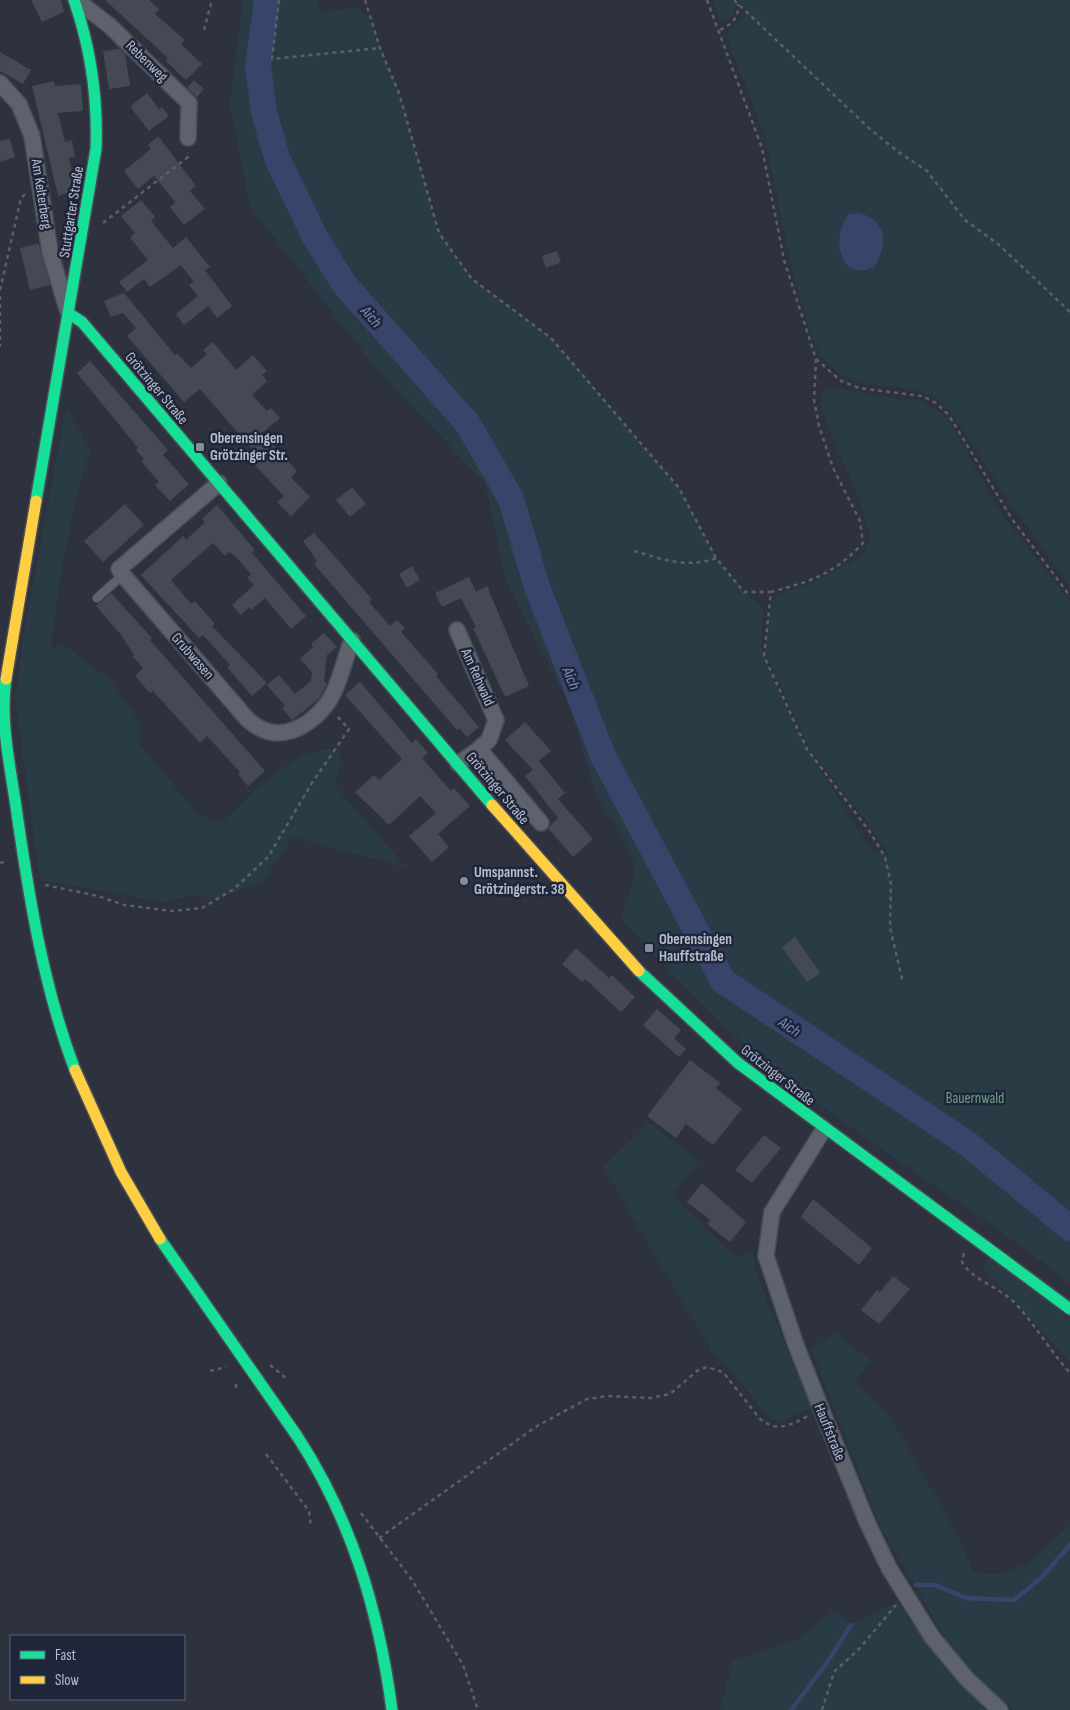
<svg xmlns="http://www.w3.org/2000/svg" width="1070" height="1710" viewBox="0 0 1070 1710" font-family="'Sofia Sans Condensed',sans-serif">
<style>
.green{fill:#293c45}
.water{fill:#384469}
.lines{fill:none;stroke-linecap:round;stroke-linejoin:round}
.stream{stroke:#384469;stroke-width:4.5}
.river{stroke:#384469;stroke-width:26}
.building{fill:#454953}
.lane-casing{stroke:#4a4d57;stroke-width:10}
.street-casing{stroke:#4a4d57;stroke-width:18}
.fast-casing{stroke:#4a4d57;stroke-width:14}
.slow-casing{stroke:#4a4d57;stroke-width:14}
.path{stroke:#5b5f68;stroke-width:2.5;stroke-dasharray:4 4;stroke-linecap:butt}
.lane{stroke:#5e626c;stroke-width:8}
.street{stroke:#5e626c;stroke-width:15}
.fast{stroke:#16e098;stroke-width:11}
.slow{stroke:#ffcf43;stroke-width:11}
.poi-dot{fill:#878c9c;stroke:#1f263a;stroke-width:2}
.labels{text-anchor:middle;stroke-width:5;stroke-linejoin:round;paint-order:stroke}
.street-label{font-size:15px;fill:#b8bdce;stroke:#1f263a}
.poi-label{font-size:15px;font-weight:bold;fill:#b8bdce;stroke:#1f263a;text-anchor:start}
.park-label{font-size:15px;fill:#6ea082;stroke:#1f263a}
.water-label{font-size:16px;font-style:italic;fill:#7e8db7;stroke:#1f263a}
</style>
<rect width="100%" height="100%" fill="#2d323e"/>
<g class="green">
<path d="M243 0H259V13H266L270 0H316L320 13 356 7 370 21 399 93 439 233 472 279 551 338 679 488 716 558 744 592 763 607 761 646 778 690 807 749 873 853 889 855 871 827 809 747 766 654V627L774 597 823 578 865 553 870 536 860 501 821 410 823 392 836 387 873 396 922 401 943 415 957 434 995 505 1070 602V1283C976 1209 872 1148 778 1072 721 1027 671 972 621 919L629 895 636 861 594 790 569 703 506 581 485 483 375 367 250 206 230 104Z"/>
<path d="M713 0H731L736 5 734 15 721 21Z"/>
<path d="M738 0H1070V587L1009 501 951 411 934 397 911 389 862 383 841 375 820 356 810 332 793 276 765 136 726 35 749 11Z"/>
<path d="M66 408 90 451C70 516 58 582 51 651L62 644 111 680 142 726 136 740 197 813 220 824C246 799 302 739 339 751L341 765 335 786 407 868 293 837 262 882 217 898 189 896 164 902 40 880 15 699 24 632Z"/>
<path d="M649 1123 699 1161 673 1195 736 1258 753 1251 757 1275 811 1408 779 1422 767 1416 730 1369 713 1353 603 1167Z"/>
<path d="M989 1258 1070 1317V1362L983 1267Z"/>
<path d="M836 1333 871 1361 855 1381 890 1417 958 1536 973 1571 993 1575 1028 1564 1070 1525V1710H1014L996 1696 951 1648 879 1524 811 1349Z"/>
<path d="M897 1602 939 1660 986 1710H720L733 1661 799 1638 835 1610 851 1625Z"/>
</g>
<g class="water">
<path d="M259 0H270L266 14 259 13Z"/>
<path d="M859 213C887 220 889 244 874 267 839 284 830 236 849 214Z"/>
</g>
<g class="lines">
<g class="stream">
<path d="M916 1585H935L966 1598 1014 1600 1041 1578 1070 1545"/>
<path d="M791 1710 826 1664 851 1625"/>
</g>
<path class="river" d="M267 0 258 66 264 112 277 158 315 237 344 284 468 424 511 499 537 587 603 756 723 981 968 1144 1070 1228"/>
</g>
<g class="building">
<path d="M31 0H61L64 12 42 22Z"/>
<path d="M105 0H149L159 9 155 14 185 40 181 44 202 64 186 80 166 61 168 58Z"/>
<path d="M120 49 125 54 130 86 109 89 103 51Z"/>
<path d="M0 52 31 70 23 84 0 71Z"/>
<path d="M194 80 204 89 197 97 187 88Z"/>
<path d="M54 81 55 86 81 84 83 111 58 113 65 142 72 140 75 157 69 158 76 190 58 196 32 86Z"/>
<path d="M147 93 159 109 162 107 169 116 149 131 132 109V105Z"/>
<path d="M158 136 196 186 190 191 205 209 184 225 170 207 175 202 154 176 138 189 124 171 151 149 148 145Z"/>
<path d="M10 139 15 157 0 162V141Z"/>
<path d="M141 200 155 217 151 221 173 248 186 237 210 267 205 270 232 306 217 318 208 306 184 325 176 314 198 296 189 285 194 282 181 265 150 287 144 279 127 292 119 282 148 260 130 238 135 233 121 216Z"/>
<path d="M37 244H39L50 285 30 290 20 248Z"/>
<path d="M557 251 561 262 546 268 542 256Z"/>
<path d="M124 293 175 355 177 353 191 368 207 354 203 350 213 342 236 370 253 355 267 371 262 375 267 381 252 395 267 411 271 408 280 418 262 433 297 471 291 477 310 497 291 516 277 502 284 496 251 461 258 456 200 389 184 402 127 336 136 328 123 313 111 317 104 301Z"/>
<path d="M90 361 168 450 163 455 189 484 170 501 155 485 159 482 141 461 144 459 136 450 138 448 77 373Z"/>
<path d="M352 487 366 504 350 517 336 500Z"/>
<path d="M125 504 144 525 103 562 84 541Z"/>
<path d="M217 505 255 550 252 553 306 616 291 629 265 598 251 610 249 607 241 615 232 605 254 585 247 578 251 574 234 555 229 552 225 556 213 543 171 580 191 604 195 601 215 624 212 626 267 683 252 696 227 667 230 665 203 635 199 638 141 575 183 536 186 540 205 522 202 519Z"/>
<path d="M314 533 372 599 369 602 390 626 397 620 405 628 401 632 438 674 436 676 479 727 467 737 459 728 457 730 314 564 317 561 303 541Z"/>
<path d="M412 566 420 580 407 588 399 574Z"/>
<path d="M469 577 476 592 487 586 529 686 505 697 473 628 476 627 461 598 442 607 435 593Z"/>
<path d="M111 593 152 638 150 640 265 771 248 786 238 774 240 772 207 736 200 743 153 691 150 693 135 676 143 668 132 656 134 655 121 635 96 606Z"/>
<path d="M324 633 337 647 327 655 324 681 327 684 319 699 292 720 282 708 285 706 267 685 279 675 295 694 311 681 312 672 300 659 313 647 311 644Z"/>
<path d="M360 682 412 743 416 739 428 753 422 758 451 791 454 788 470 806 438 834 449 847 432 862 409 836 436 813 420 796 389 825 355 792 374 775 379 780 402 759 345 695Z"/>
<path d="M525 722 551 751 539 761 565 793 558 799 593 839 573 857 548 828 558 818 525 776 533 770 505 740Z"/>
<path d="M795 937 820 973 807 982 782 947Z"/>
<path d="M576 948 609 978 612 975 635 997 621 1012 585 979 582 982 562 964Z"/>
<path d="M657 1009 681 1030 674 1038 686 1049 679 1057 643 1025Z"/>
<path d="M690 1060 720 1083 716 1088 742 1109 713 1145 686 1124 676 1138 647 1116Z"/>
<path d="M764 1135 781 1148 752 1183 735 1170Z"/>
<path d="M702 1183 746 1222 730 1242 707 1224 710 1220 687 1202Z"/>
<path d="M813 1199 872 1248 859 1265 801 1217Z"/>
<path d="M893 1276 910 1289 879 1324 861 1310 877 1290 880 1292Z"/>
</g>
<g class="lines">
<defs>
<path id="lane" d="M97 598 123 575"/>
<g id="street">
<path d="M76 0 109 25 189 103 188 138"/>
<path d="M0 83 19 104 32 136 50 252 67 309"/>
<path d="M219 483 119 569 123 575 236 706C241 712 246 719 252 723 278 744 308 728 326 705 339 688 344 660 352 640"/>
<path d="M457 630 496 720 489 740 479 749"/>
<path d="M458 764 479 749 541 823"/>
<path d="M824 1129 772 1212 766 1256 796 1345 820 1406 867 1522 889 1568 932 1637 967 1679 1000 1710"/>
</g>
<g id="fast">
<path d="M68 313 82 322 492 805"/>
<path d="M36 501 96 149C98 97 91 49 74 0"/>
<path d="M6 679C0 718 9 761 15 800 28 891 42 983 75 1070"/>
<path d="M639 971 738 1063 1070 1309"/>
<path d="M160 1239 297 1436C352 1520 379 1612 392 1710"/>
</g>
<g id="slow">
<path d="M6 679 36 501"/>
<path d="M492 805 639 971"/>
<path d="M75 1070 121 1172 160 1239"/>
</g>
</defs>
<use href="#lane" class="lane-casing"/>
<use href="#street" class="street-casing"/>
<use href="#fast" class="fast-casing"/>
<use href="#slow" class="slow-casing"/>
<g class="path">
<path d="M279 0 272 59 380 48"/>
<path d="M365 0 380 48 399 93 439 233 472 279 551 338 679 488 716 558 744 592H771"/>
<path d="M707 0 762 148 784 260 816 359 841 381 859 388 922 396 936 403 948 414 1012 519 1070 596"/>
<path d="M734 0 870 129 897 151 927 171 965 220 998 244 1070 312"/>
<path d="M204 30 212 0"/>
<path d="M720 30C732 24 739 18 738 4"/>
<path d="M103 223 188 157V152"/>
<path d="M0 290 21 198 27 192"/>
<path d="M0 296V347"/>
<path d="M816 359 814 400 819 426 833 468 860 521 863 543C833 575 811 581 771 592L764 656 807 749 870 832 885 857 891 884 890 927 903 983"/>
<path d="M634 551C662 559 687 569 716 558"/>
<path d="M0 863 7 861"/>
<path d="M45 885 98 896 124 905 173 911 202 908 234 889 268 857 312 783 349 729 335 714"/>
<path d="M964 1253 962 1262C970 1278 1000 1288 1014 1302 1035 1324 1050 1351 1070 1373"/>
<path d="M270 1365 287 1379"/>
<path d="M210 1371 226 1367"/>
<path d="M236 1388V1382"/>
<path d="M266 1454 309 1511 311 1527"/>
<path d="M361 1513 412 1580 463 1665 478 1710"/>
<path d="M379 1538 537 1426 587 1399 608 1396 650 1398 670 1394 697 1371 707 1367 723 1372 760 1419C778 1433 790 1425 808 1416"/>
<path d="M822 1710 834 1672 859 1649 896 1605"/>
</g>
<use href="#lane" class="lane"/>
<use href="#street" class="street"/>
<use href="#fast" class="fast"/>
<use href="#slow" class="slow"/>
</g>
<g class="poi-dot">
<rect x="195" y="442" width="10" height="10" rx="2.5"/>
<circle cx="464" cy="881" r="5"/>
<rect x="644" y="943" width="10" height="10" rx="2.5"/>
</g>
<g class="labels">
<g class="street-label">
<text transform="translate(147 61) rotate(44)" y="5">Rebenweg</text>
<text transform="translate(42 194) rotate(81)" y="5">Am Kelterberg</text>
<text transform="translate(71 212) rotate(-81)" y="5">Stuttgarter Straße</text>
<text transform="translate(157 388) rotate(50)" y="5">Grötzinger Straße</text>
<text transform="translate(193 656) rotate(49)" y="5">Grubwasen</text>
<text transform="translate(478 677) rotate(66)" y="5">Am Rehwald</text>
<text transform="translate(498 788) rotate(50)" y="5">Grötzinger Straße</text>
<text transform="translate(778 1075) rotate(38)" y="5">Grötzinger Straße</text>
<text transform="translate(830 1432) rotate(68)" y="5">Hauffstraße</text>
</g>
<g class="poi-label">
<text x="210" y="443">Oberensingen<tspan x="210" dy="17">Grötzinger Str.</tspan></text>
<text x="474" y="877">Umspannst.<tspan x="474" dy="17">Grötzingerstr. 38</tspan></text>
<text x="659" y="944">Oberensingen<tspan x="659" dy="17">Hauffstraße</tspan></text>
</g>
<g class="park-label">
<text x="975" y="1103">Bauernwald</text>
</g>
<g class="water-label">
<text transform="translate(372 316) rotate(48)" y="6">Aich</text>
<text transform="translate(572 678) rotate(68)" y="6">Aich</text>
<text transform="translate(790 1026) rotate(34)" y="6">Aich</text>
</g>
</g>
<rect x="10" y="1635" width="175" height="65" fill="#1f263a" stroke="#5c6275"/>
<rect x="20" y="1651" width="25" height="8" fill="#16e098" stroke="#5c6275"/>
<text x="55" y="1660" font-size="15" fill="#b8bdce">Fast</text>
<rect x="20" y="1676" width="25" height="8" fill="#ffcf43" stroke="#5c6275"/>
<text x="55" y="1685" font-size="15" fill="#b8bdce">Slow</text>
</svg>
